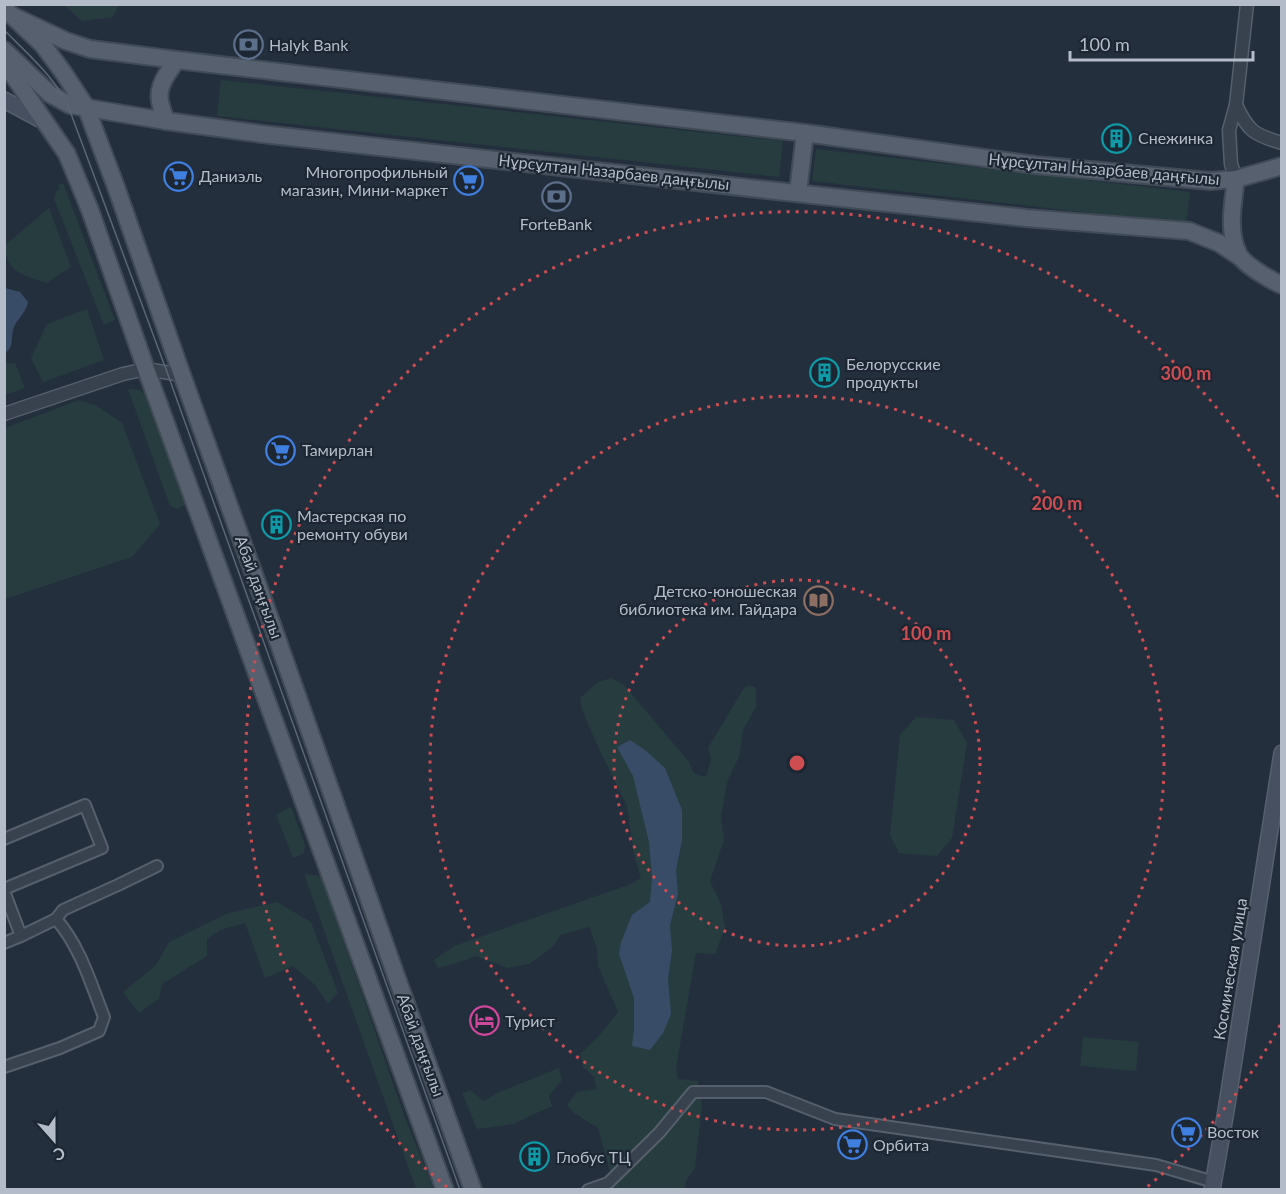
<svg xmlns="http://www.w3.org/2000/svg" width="1286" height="1194" viewBox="0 0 1286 1194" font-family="Lato,sans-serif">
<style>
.green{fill:#263c3f}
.water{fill:#394c67}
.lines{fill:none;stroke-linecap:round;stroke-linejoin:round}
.minor-casing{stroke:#565f6c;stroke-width:14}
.tertiary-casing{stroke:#565f6c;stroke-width:15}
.secondary-casing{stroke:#565f6c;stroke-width:18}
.primary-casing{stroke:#414a57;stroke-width:20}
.minor{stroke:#38414e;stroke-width:10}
.tertiary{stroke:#38414e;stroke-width:12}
.secondary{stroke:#465061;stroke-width:15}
.primary{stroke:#56606e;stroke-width:16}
.tram{stroke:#5a6575;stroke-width:1.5}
.ring{fill:none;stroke:#ce4d50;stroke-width:3;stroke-dasharray:3 6}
.labels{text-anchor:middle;stroke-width:4.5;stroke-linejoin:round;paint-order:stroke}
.poi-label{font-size:16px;fill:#b4bcc9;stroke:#1d2633;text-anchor:start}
.street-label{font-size:16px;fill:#b4bcc9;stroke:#1d2633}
.centre{fill:#ce4d50;stroke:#1d2633;stroke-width:3}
.ring-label{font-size:18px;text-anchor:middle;font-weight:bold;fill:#ce4d50;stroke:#1d2633;stroke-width:4.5;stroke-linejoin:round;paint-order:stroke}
</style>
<rect width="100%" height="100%" fill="#242f3e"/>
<g class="green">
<path d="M64 5H119L113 17 82 21Z"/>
<path d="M221 80 783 141 779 177 217 116Z"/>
<path d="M816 149 1190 192 1186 224 812 181Z"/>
<path d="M63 183 115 320 104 325 54 199 56 191 60 189 58 185Z"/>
<path d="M49 208 71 267 47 283C24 275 9 275 4 246Z"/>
<path d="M87 309 104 360 43 382 31 358 47 324Z"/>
<path d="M5 363H15L25 388 5 395Z"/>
<path d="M128 389 139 390 148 396 185 505 177 509 170 506Z"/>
<path d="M79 400 97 406 122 423 160 524 132 557 5 599V428Z"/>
<path d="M611 678 624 685 689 762 693 772 701 776H706L711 760 708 748 744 688 750 685 756 688V707L743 730 739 757 727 782 721 818 724 840 710 881 721 904 725 928 715 954 696 953 676 1068 678 1079 698 1081 702 1106 695 1168 686 1181 684 1189H600L611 1175 598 1128 574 1113 567 1105 577 1092 597 1089 594 1077 583 1067 580 1054 598 1037 618 1012 598 966 597 948 589 927 560 935 554 945 546 952 529 964 508 968 476 956 457 963 438 968 434 960 454 946 631 884 641 878 634 855 627 806 600 751 582 710 580 698 598 682Z"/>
<path d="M916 717 954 720 967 743 952 838 937 856 899 853 890 835 900 735Z"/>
<path d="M291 807 305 845 304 853 293 858 276 814Z"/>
<path d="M304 874 321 876 404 1115 433 1187 426 1189H416Z"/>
<path d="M277 902 311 922 338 993 328 1004 315 985 293 966 265 978 245 923 220 930 207 939V956L162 984 159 999 139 1013 123 992 156 965 169 942 228 913Z"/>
<path d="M1083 1037 1139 1042 1136 1071 1080 1066Z"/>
<path d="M559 1068 562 1080 549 1096 552 1106 513 1124 477 1129 462 1093 470 1090 484 1101 497 1093Z"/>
</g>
<g class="water">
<path d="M5 288 20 292 28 302C26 313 18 318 14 327 10 337 15 347 5 353Z"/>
<path d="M630 740 645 750 665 768 682 810V840L676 870 678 894 670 925 672 951 668 979 671 1014 663 1033 650 1050 632 1046 634 1029V998L619 954 621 942 632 915 650 902 652 878 649 842 633 776 617 747Z"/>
</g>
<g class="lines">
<defs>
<g id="minor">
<path d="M4 839 85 805 102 848 4 889"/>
<path d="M4 891 21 936 56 919 63 910 118 885 157 866"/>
<path d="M4 943 21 936"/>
<path d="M4 1067 60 1048 99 1031 104 1017C91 984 80 946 56 919"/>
<path d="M588 1190 608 1183 659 1133 693 1092H766L835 1119 1156 1165 1214 1182"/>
</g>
<g id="tertiary">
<path d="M1236 105C1248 131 1254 135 1282 143"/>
<path d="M1236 179 1231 164 1229 130 1236 105 1247 4"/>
<path d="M4 414 123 374 146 369 182 375"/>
</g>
<g id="secondary">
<path d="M4 100 45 122"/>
<path d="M1212 1190 1226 1111 1282 753"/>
</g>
<g id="primary">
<path d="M4 8 43 45 63 72 86 107 116 187 182 375 274 630 394 970 473 1190"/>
<path d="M13 16 66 41 90 49 177 60 805 133 1035 165 1210 181 1236 179 1282 166"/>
<path d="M4 50 50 94 70 105 166 121 262 134 813 195 1026 218 1189 231 1219 243 1240 257"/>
<path d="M4 62 67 154 90 210 146 369 445 1190"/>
<path d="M166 121C164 115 161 108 160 101 157 86 168 72 177 60"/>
<path d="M1236 179C1233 203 1227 232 1239 255 1245 265 1270 280 1282 285"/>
<path d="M798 192 805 133"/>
</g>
</defs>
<use href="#minor" class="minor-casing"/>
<use href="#tertiary" class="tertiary-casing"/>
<use href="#secondary" class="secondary-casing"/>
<use href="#primary" class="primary-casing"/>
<use href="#minor" class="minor"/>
<use href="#tertiary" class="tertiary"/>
<use href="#secondary" class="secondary"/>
<use href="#primary" class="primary"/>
<path class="tram" d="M4 30C27 53 52 75 67 103L167 372 460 1190"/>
</g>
<g class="ring">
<circle cx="797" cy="763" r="183"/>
<circle cx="797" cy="763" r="367"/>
<path d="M1280 1025A550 550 0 0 1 1147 1187M447 1187A550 550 0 1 1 1280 501"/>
</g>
<defs>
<symbol id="bank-ring" viewBox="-11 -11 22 22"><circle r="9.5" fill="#1d2633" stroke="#5c6f8a" stroke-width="1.5"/><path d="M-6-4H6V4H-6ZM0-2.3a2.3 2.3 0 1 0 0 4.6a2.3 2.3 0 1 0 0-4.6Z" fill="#5c6f8a"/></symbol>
<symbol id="building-ring" viewBox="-11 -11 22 22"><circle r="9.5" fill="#1d2633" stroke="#0f9aa8" stroke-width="1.5"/><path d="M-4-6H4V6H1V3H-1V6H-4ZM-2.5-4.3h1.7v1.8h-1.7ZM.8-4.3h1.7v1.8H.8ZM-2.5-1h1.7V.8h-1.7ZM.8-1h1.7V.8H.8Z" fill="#0f9aa8"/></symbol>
<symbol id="supermarket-ring" viewBox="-11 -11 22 22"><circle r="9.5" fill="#1d2633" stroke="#3f7fe0" stroke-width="1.5"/><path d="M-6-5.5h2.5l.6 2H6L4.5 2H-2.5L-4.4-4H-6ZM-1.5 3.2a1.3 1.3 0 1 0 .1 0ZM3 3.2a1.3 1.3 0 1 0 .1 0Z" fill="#3f7fe0"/></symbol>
<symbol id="library-ring" viewBox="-11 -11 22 22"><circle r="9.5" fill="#1d2633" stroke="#8d6e63" stroke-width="1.5"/><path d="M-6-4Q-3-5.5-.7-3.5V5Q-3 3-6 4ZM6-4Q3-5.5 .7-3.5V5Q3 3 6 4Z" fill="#8d6e63"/></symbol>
<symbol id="hotel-ring" viewBox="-11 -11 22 22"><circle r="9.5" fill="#1d2633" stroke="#d1479c" stroke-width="1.5"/><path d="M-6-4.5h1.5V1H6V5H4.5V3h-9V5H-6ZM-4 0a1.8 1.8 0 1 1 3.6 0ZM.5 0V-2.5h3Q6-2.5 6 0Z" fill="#d1479c"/></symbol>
</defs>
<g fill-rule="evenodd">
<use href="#bank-ring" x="232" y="28" width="33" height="33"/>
<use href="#building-ring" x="1100" y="122" width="33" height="33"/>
<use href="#supermarket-ring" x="162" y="160" width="33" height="33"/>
<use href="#supermarket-ring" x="452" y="164" width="33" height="33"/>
<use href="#bank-ring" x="540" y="180" width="33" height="33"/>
<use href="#building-ring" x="808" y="356" width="33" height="33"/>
<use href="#supermarket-ring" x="264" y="434" width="33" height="33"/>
<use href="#building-ring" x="260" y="508" width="33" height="33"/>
<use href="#library-ring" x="802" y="584" width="33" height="33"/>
<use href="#hotel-ring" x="468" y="1004" width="33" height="33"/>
<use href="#supermarket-ring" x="1170" y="1116" width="33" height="33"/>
<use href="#supermarket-ring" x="836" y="1128" width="33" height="33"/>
<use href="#building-ring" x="518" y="1140" width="33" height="33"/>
</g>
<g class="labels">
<g class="poi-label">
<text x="269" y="51">Halyk Bank</text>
<text x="1138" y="144">Снежинка</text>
<text x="448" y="178" text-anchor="end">Многопрофильный<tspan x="448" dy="18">магазин, Мини-маркет</tspan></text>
<text x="199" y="182">Даниэль</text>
<text x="556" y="230" text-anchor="middle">ForteBank</text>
<text x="846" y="370">Белорусские<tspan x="846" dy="18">продукты</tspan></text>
<text x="302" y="456">Тамирлан</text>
<text x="297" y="522">Мастерская по<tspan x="297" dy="18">ремонту обуви</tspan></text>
<text x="797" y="597" text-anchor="end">Детско-юношеская<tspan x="797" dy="18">библиотека им. Гайдара</tspan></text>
<text x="505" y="1027">Турист</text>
<text x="1207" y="1138">Восток</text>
<text x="873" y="1151">Орбита</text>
<text x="556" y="1163">Глобус ТЦ</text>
</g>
<g class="street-label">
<text transform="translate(1104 169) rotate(5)" y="6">Нұрсұлтан Назарбаев даңғылы</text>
<text transform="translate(614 172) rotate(6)" y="6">Нұрсұлтан Назарбаев даңғылы</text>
<text transform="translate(259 587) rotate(70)" y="6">Абай даңғылы</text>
<text transform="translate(1230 969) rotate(-81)" y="6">Космическая улица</text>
<text transform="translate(421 1045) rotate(70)" y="6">Абай даңғылы</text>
</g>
</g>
<circle cx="797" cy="763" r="9" class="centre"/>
<g class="ring-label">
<text x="1186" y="380">300 m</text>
<text x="1057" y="510">200 m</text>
<text x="926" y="640">100 m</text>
</g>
<rect width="1286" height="1194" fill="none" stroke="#b4bcc9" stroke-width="12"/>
<g transform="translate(54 1140) rotate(159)" stroke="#1d2633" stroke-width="4.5" paint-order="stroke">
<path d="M0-4.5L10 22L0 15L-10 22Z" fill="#b4bcc9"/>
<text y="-9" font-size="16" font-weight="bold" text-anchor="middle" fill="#b4bcc9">С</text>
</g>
<path d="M1070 51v9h183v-9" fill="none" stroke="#b4bcc9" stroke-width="3"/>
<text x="1079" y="51" font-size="18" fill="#b4bcc9" stroke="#1d2633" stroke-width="4.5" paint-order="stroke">100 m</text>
</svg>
